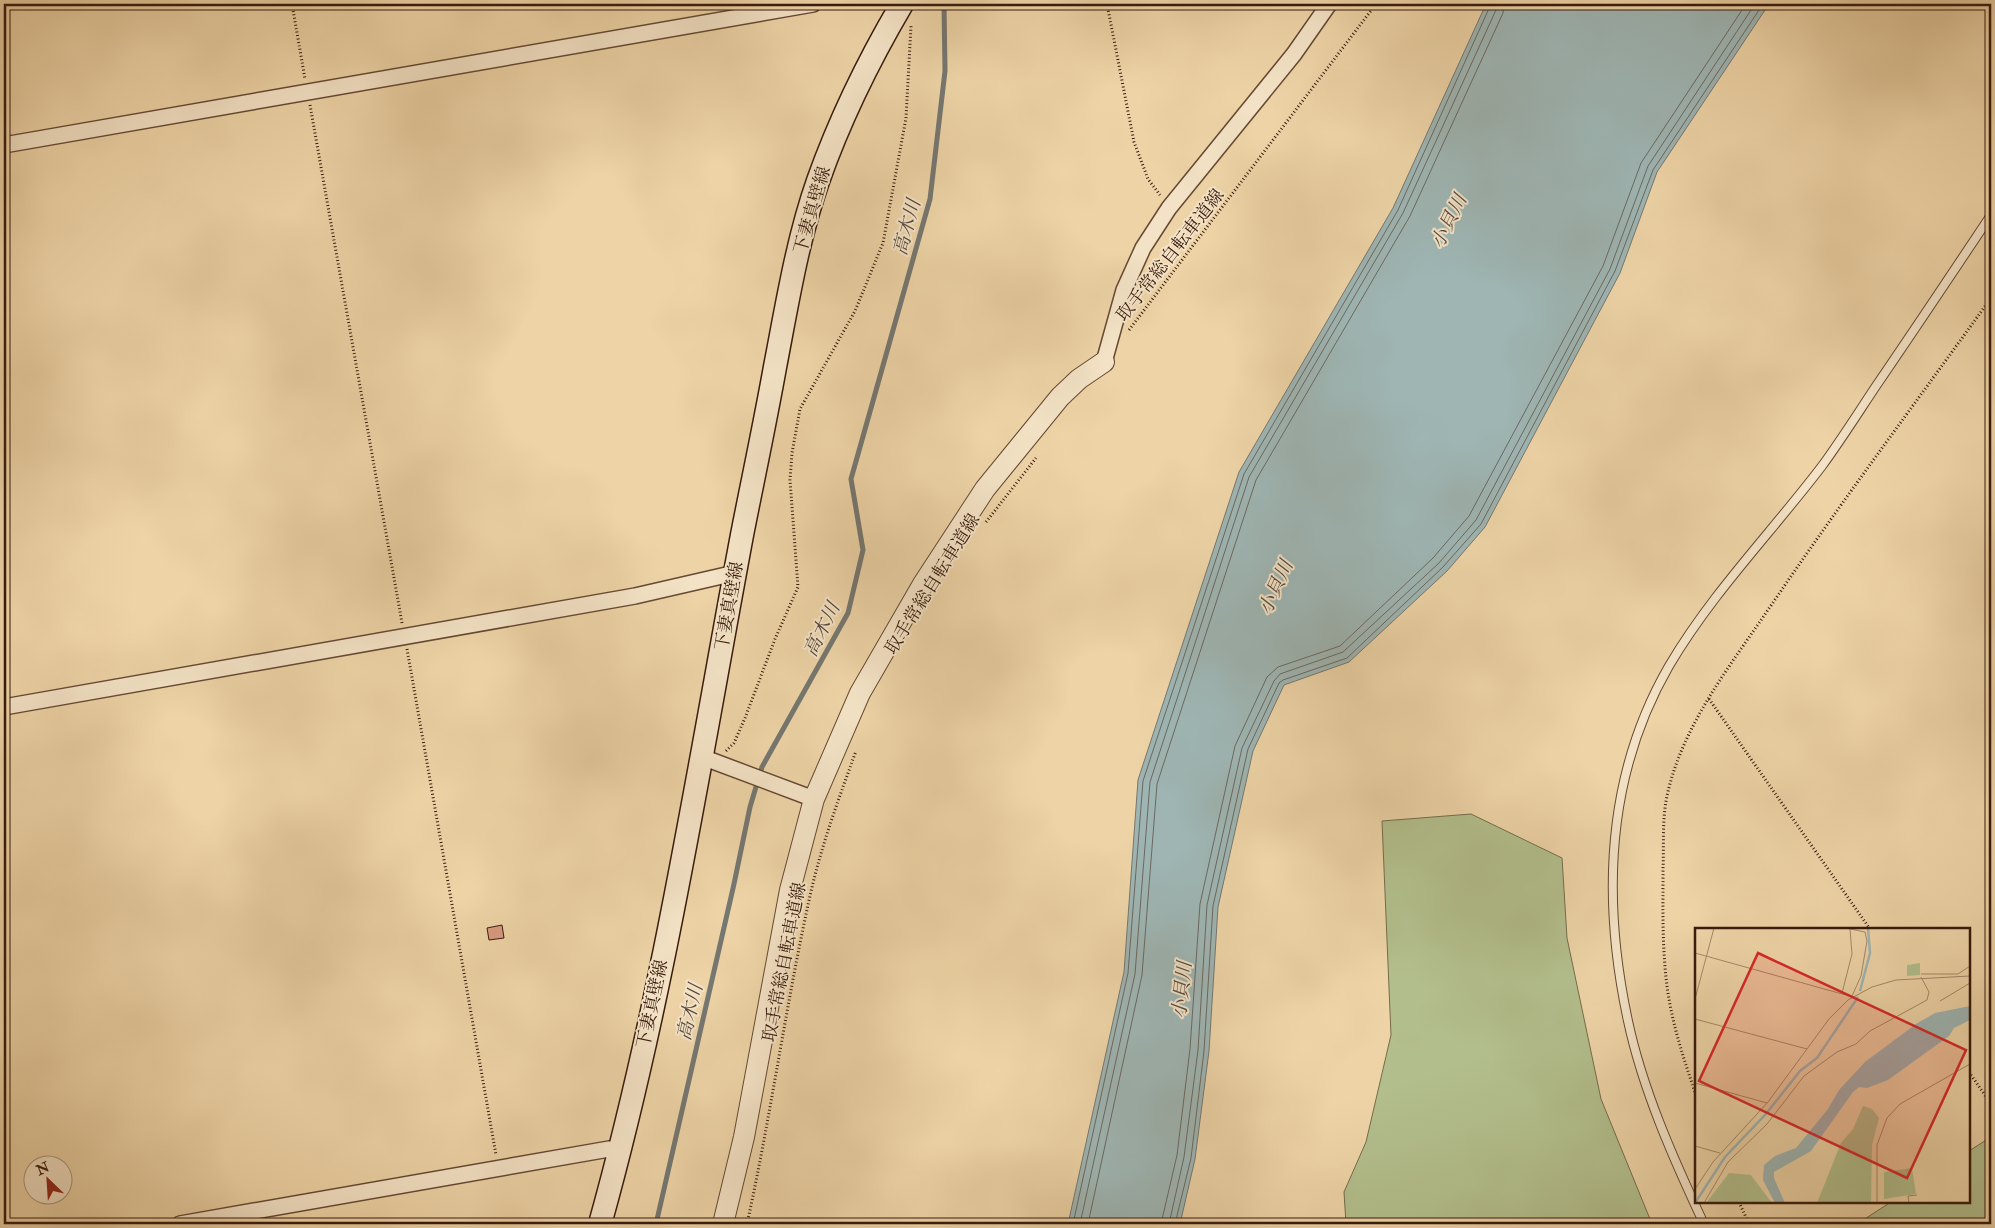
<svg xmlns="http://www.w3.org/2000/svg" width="1995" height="1228" viewBox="0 0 1995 1228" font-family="'IM FELL Double Pica','Noto Serif JP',serif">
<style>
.green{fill:#b2be8c;stroke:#756c4c}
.water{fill:#9eb5b3;stroke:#757771}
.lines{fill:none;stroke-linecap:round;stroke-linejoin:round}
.shore{stroke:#6b6860;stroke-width:1}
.stream{stroke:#757771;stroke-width:5}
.building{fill:#d89a80;stroke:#381b0d}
.service-casing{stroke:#654933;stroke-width:10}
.minor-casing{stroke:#654933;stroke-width:18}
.tertiary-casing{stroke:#654933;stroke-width:22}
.secondary-casing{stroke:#381b0d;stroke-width:25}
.path{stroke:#381b0d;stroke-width:3;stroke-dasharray:1 2.5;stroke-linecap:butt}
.service{stroke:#f3e2c5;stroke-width:8}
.minor{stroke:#f3e2c5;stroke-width:15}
.tertiary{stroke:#f3e2c5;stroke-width:20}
.secondary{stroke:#f3e2c5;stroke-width:22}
.labels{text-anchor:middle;stroke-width:4;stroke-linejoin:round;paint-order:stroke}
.street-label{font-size:18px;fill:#381b0d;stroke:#f3e2c5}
.water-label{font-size:19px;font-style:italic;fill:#57493f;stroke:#f3e2c5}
.inset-river{fill:none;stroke:#9eb5b3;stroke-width:2.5}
.inset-road{fill:none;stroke:#a58969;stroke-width:1}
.view{fill:#d62828;fill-opacity:0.15;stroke:#d62828;stroke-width:2.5}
.inset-edge{fill:none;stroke:#381b0d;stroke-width:2.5}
</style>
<rect width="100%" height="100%" fill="#edd3a6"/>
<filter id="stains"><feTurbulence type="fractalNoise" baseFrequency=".004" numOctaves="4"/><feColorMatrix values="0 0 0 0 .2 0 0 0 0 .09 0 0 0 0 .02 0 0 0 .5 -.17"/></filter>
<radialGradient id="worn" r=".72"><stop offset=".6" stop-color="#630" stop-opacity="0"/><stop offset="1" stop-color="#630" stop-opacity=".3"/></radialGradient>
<g class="green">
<path d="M1471 814 1562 858 1567 938 1601 1099 1652 1224H1346L1344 1192 1366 1142 1391 1035 1382 821Z"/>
<path d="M1991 1137V1224H1857L1891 1202H1969V1151Z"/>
</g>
<path class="water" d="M1486 4H1769L1657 172 1620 273 1485 527 1447 571 1349 662 1284 685 1253 751 1218 907 1209 1051 1195 1159 1180 1224H1068L1124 972 1138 780 1239 472 1393 208Z"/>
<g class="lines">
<g class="shore">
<path d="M1073 1224 1128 973 1143 781 1244 474 1398 210 1491 4"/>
<path d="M1080 1224 1135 974 1150 782 1249 477 1403 213 1496 10 1497 4"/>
<path d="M1088 1224 1142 975 1157 784 1256 480 1410 216 1503 13 1504 4"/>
<path d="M1161 1224 1177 1155 1190 1049 1200 904 1235 746 1267 677 1278 667 1340 646 1433 558 1469 516 1603 266 1641 163 1746 4"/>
<path d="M1169 1224 1184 1157 1198 1050 1207 905 1242 748 1274 681 1280 674 1343 652 1439 563 1476 520 1610 269 1648 166 1755 4"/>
<path d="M1175 1224 1191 1158 1204 1051 1213 906 1248 749 1279 683 1283 680 1347 658 1443 567 1481 524 1615 271 1653 170 1763 4"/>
</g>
<path class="stream" d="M656 1224 734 884 750 807 762 767 848 613 863 550 851 479 930 199 945 71 944 4"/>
</g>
<path class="building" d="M502 925 504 938 489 940 487 928Z"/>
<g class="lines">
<defs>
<path id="service" d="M1704 1224C1674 1160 1643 1091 1628 1021 1602 900 1606 775 1669 666 1712 593 1771 533 1822 466 1841 440 1858 413 1876 386 1915 329 1953 272 1991 215"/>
<g id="minor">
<path d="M4 145 813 4"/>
<path d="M1104 362 1124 290 1143 248 1169 208 1294 54 1329 4"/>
<path d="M4 707 635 596 735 573"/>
<path d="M702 757 814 799"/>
<path d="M180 1224 609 1149H621"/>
</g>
<path id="tertiary" d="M723 1224 744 1137 790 890 814 799 860 693 923 584 985 489 1060 397 1079 379 1104 362"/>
<path id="secondary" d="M600 1224C663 998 699 765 742 535 753 479 765 423 775 367 787 305 797 241 818 181 840 119 869 60 902 4"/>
</defs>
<use href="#service" class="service-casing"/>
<use href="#minor" class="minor-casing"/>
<use href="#tertiary" class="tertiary-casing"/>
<use href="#secondary" class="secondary-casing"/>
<g class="path">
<path d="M292 4 305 79"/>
<path d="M1107 4 1134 142 1148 179 1160 195"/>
<path d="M310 105 402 623"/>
<path d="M1129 330 1376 4"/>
<path d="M986 522 1036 458"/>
<path d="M407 649 496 1155"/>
<path d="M1709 699 1870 929"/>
<path d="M726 751 734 743 745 718 775 639 798 587 790 480 792 453 800 409 855 311 883 243 906 118 911 26"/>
<path d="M1969 1072 1991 1104"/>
<path d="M1696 1095C1684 1060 1672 1024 1667 986 1662 947 1663 908 1663 869 1664 845 1662 819 1667 796 1682 726 1730 666 1770 607 1841 502 1917 401 1991 298"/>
<path d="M1739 1202 1749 1224"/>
<path d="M747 1224C771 1115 786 1004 810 896 821 846 839 798 856 751"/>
</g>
<use href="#service" class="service"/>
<use href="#minor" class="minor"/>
<use href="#tertiary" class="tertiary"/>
<use href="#secondary" class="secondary"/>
</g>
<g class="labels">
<g class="street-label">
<text transform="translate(812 210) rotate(-74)" y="6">下妻真壁線</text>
<text transform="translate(1170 255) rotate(-52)" y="6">取手常総自転車道線</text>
<text transform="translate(932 584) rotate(-58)" y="6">取手常総自転車道線</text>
<text transform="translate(729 606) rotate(-80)" y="6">下妻真壁線</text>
<text transform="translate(784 962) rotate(-79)" y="6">取手常総自転車道線</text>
<text transform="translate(652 1004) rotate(-78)" y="6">下妻真壁線</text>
</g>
<g class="water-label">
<text transform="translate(1448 221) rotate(-64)" y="7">小貝川</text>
<text transform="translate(906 227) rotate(-75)" y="7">高木川</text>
<text transform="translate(1275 587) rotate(-66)" y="7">小貝川</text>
<text transform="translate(821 629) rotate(-64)" y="7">高木川</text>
<text transform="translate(1181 990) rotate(-84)" y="7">小貝川</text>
<text transform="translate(689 1012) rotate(-77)" y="7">高木川</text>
</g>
</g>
<g transform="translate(1695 928)">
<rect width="275" height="275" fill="#edd3a6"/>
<path d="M225 35V47L212 48V37ZM168 178 177 181 184 190 177 217 176 275H122L146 215 158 201ZM217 240 221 266 189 271V244ZM34 245 56 247 77 275H11Z" fill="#b2be8c"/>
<path d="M275 78V92L259 100 254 108 193 152 172 160 164 159 158 164 116 223 79 244V250L90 275H80L68 252 69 237 80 228 101 220 133 181 144 162 170 134 221 96 240 85Z" fill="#9eb5b3"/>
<path class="inset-river" d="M165 63 175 25 173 0M0 275 30 229 70 187 105 143 122 130 163 69"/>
<path class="inset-road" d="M151 0 170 4 172 13 166 48 157 68M0 25 158 69M226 46H263L275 38M147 65 157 26 155 1M0 71 19 0M245 73 275 55M0 91 112 121M0 155 72 175M0 218 25 225M0 261 18 234 73 174 134 91 153 72 177 59 201 52 275 48M9 275 33 234 72 196 109 148 142 124 161 116 175 103 232 72 234 64 226 49M182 275V217L192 190 205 176 275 136M214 275 213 268 222 267"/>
<path class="view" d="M63 25 271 122 212 250 4 153Z"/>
<rect width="275" height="275" class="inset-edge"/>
</g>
<rect width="1995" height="1228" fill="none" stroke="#edd3a6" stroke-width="20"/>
<rect x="5" y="5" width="1985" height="1218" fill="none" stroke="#381b0d" stroke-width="2.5"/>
<rect x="10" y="10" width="1975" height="1208" fill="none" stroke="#381b0d"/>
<g transform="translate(48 1180) rotate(335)"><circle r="24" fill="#f3e2c5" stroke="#a8927b"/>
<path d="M0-4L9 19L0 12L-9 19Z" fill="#8f2418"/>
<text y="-8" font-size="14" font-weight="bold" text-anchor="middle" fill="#381b0d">N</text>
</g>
<rect width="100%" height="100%" filter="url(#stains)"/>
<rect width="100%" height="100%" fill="url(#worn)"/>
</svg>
